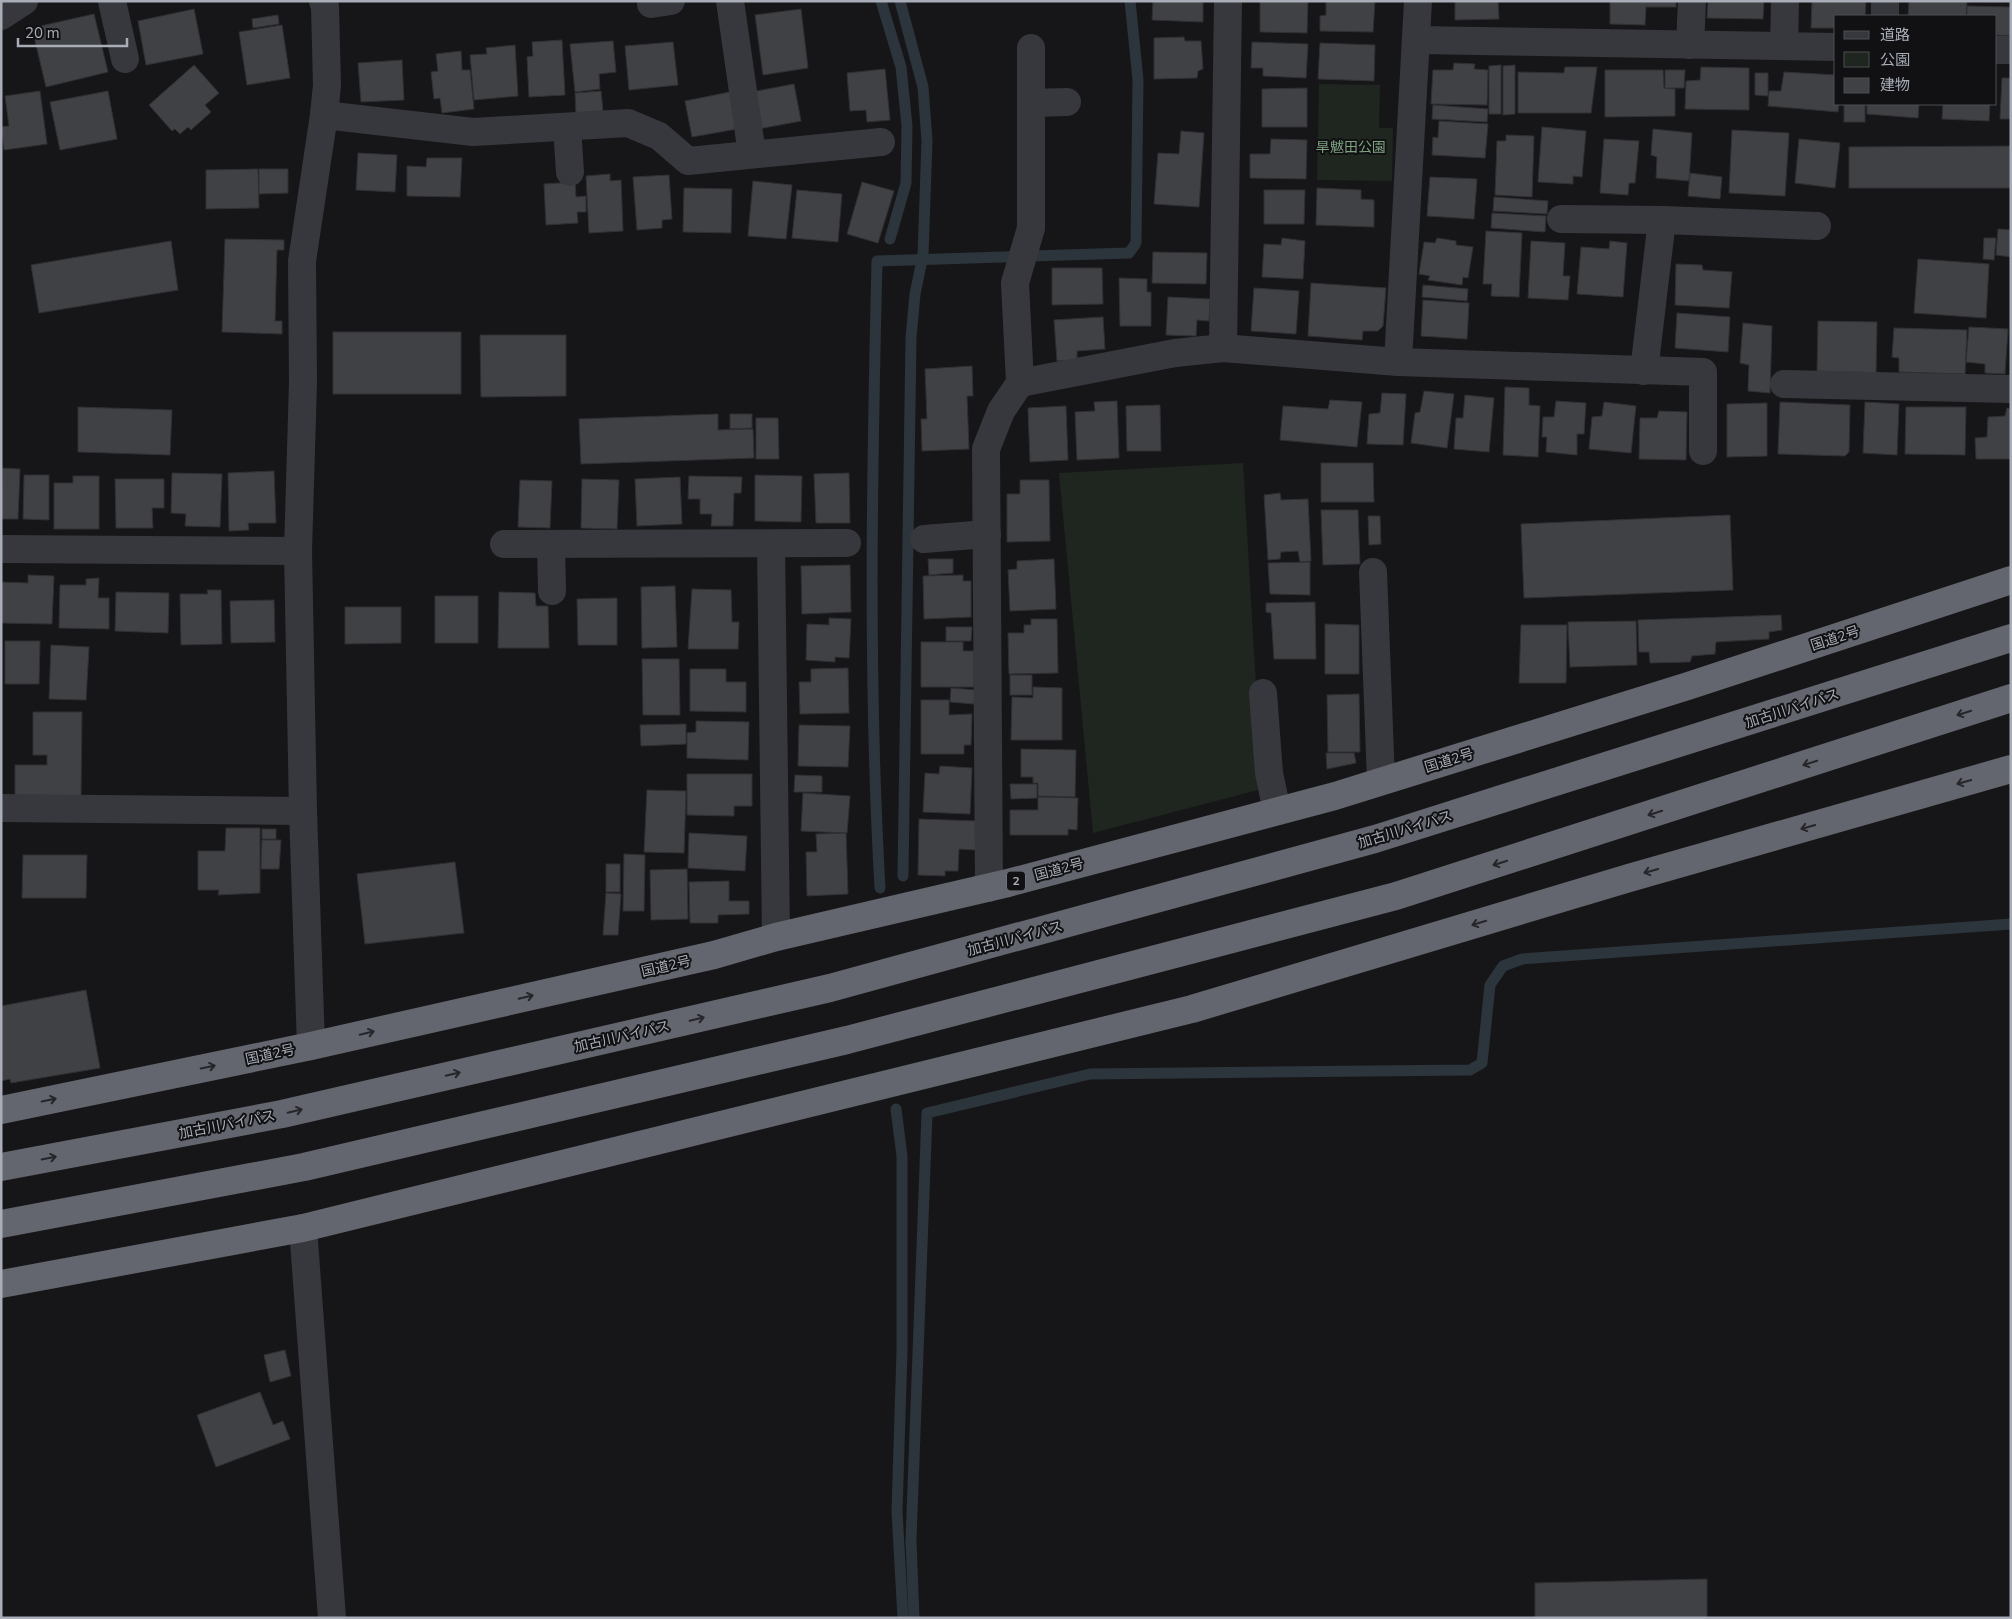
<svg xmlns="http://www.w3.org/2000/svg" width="2012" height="1619" viewBox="0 0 2012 1619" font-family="'Nunito Sans','Noto Sans JP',sans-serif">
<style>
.green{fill:#1e261f}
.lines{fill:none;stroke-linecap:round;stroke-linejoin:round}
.stream{stroke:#2c353c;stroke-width:11}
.building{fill:#404145;stroke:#303034}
.minor{stroke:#37383d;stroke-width:28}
.highway{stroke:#63666e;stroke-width:28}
.oneway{stroke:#26262a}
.labels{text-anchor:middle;stroke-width:4;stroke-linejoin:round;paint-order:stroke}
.shield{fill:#111113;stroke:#7b7e86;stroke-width:1}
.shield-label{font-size:12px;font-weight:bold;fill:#a8adb8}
.park-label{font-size:14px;fill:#7fa381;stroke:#111113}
.street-label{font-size:14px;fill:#a8adb8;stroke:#111113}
</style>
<rect width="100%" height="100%" fill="#161618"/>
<g class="green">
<path d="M1319 84 1380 85 1379 128H1393L1392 181 1317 180Z"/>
<path d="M1243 463 1262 789 1093 833 1059 473Z"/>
</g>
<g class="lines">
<g class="stream">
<path d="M881 1 901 67 907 126 906 183 890 239"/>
<path d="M900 1 923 87 927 141 923 255 915 294 911 338 903 876"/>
<path d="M880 888C868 679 872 470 877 261L1129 253 1136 243 1138 80 1130 1"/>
<path d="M896 1109 902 1156V1351L897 1511 903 1618"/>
<path d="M914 1618 911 1540 927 1113 1090 1074 1470 1070 1482 1063 1490 985 1503 966 1522 959 2011 924"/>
</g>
</g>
<g class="building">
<path d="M1153 1H1203V22L1152 20Z"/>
<path d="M1260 1H1308L1307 33 1260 32Z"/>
<path d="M1326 1H1375L1373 32 1320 31V16L1326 15Z"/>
<path d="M1455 1H1498L1499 19 1455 20Z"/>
<path d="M1610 1H1676V7H1646L1645 25 1610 24Z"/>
<path d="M1708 1H1764L1763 19 1707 18Z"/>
<path d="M1812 1H1866L1865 16H1836V28H1811Z"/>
<path d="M1909 1H1967L1966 16H1908Z"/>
<path d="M1967 6 2011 7V36L1996 35V16H1967Z"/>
<path d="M194 9 203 54 146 65 138 21Z"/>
<path d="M801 9 808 68 763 75 755 15Z"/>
<path d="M94 14 108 72 46 87 32 28Z"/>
<path d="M278 15 279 24 253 28 252 19Z"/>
<path d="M282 25 290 78 247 85 239 32Z"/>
<path d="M1184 37 1185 41H1201L1203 69 1198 71 1197 78 1154 79V38Z"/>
<path d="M562 40 565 95 529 97 527 57 533 56 532 42Z"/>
<path d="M613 41 616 72 599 74 600 89 575 92 570 44Z"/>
<path d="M673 42 678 85 629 90 625 46Z"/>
<path d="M1252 42 1308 44 1306 78 1263 76V68H1251Z"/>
<path d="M1320 43 1375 45 1374 81 1318 79Z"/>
<path d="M515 45 518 96 474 100 470 55 487 54 486 48Z"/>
<path d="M461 51 462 70H470L474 109 442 113 440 98 434 99 431 72 438 71 436 54Z"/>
<path d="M402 60 404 100 361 102 358 63Z"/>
<path d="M1454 63 1475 64 1474 69 1488 70 1487 105 1431 104 1433 70H1453Z"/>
<path d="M194 65 219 93 205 105 211 112 191 130 188 127 180 134 175 129 172 131 149 105Z"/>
<path d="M1501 65V114H1489V66Z"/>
<path d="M1515 65V114L1503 115V66Z"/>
<path d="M1565 67H1597L1591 113H1518V72L1564 73Z"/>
<path d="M1701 67 1749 68V110L1685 109 1686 81 1700 80Z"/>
<path d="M885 69 890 120 867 122 866 110 850 111 847 73Z"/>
<path d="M1605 70H1663L1664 88 1675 89V116L1605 117Z"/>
<path d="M1665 70H1685L1684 88H1665Z"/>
<path d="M1784 72 1836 75V104H1839L1838 112 1768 106 1769 91H1781Z"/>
<path d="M1755 73H1768V96L1755 95Z"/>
<path d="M2002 78H2011V119H2000Z"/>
<path d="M794 84 801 121 753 130 746 93Z"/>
<path d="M1307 88V127H1262V89Z"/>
<path d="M40 91 47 144 4 150 1 127 9 126 5 96Z"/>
<path d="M108 91 117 139 60 150 50 102Z"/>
<path d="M601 91 603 111 576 113 575 93Z"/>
<path d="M730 92 737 129 692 137 685 101Z"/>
<rect x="1844" y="104" width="21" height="18"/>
<path d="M1867 104H1919L1918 118 1867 114Z"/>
<path d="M1943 104H1990L1989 121 1942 119Z"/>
<path d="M1433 105 1488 109 1487 122 1432 119Z"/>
<path d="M1439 121 1488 124 1485 158 1432 155 1433 137 1438 138Z"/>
<path d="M1542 127 1586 131 1582 177 1573 176V184L1538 182Z"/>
<path d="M1653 129 1692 133 1689 181 1656 178 1657 157 1651 155Z"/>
<path d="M1732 130 1789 133 1785 196 1729 193Z"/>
<path d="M1181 131 1204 133 1199 207 1154 204 1158 153 1179 154Z"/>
<path d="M1506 135 1534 136 1532 197 1495 195 1497 141H1506Z"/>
<path d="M1271 139 1307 140 1306 179 1250 178V154H1270Z"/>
<path d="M1604 139 1639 141 1635 183H1629L1628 195 1600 193Z"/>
<path d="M1799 139 1840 143 1835 188 1795 183Z"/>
<path d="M2011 146V188H1849V147Z"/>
<path d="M358 153 397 155 395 192 356 190Z"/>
<path d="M427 158H462L460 197 407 196V166L426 167Z"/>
<path d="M258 169 259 208 206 209V170Z"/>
<path d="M259 169H288V193L259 194Z"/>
<path d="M1690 173 1722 177 1720 199 1688 196Z"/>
<path d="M610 174V181L621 180 623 231 589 233 586 176Z"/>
<path d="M669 175 672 219 662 220V228L637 230 633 177Z"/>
<path d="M1430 177 1477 179 1474 219 1427 216Z"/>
<path d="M753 181 792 185 786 239 748 236Z"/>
<path d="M575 182 576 197 586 196V212H577L578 223 546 225 544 184Z"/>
<path d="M862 182 894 191 878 243 847 234Z"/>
<path d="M684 188 732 189 731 233 683 232Z"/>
<path d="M1317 188 1361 190V199L1374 200V227L1316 225Z"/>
<path d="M797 190 842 194 838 242 792 238Z"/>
<path d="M1264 190H1305L1304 224H1264Z"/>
<path d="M1494 197 1548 201 1547 214 1493 211Z"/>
<path d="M1492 213 1546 216 1545 232 1491 228Z"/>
<path d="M1998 229 2011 230V257L1996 255Z"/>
<path d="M1486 231 1522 233 1519 297 1491 296 1492 284H1483Z"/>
<path d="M1282 238 1305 241 1303 279 1262 277 1264 244 1281 245Z"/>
<path d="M1437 238 1456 241V245L1473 247 1468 278 1463 277 1462 285 1428 280 1430 276 1419 274 1424 242 1435 243Z"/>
<path d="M1984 238H1996L1994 260 1983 259Z"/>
<path d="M225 239 284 240V250H277L275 321H282V334L222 332Z"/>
<path d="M171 241 178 290 39 313 31 265Z"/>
<path d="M1531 241 1565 243 1563 276H1570L1568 300 1528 298Z"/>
<path d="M1610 241 1627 243 1623 297 1577 294 1581 247 1609 249Z"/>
<path d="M1153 252 1207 253 1206 284 1152 283Z"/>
<path d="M1918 259 1989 264 1986 318 1914 313Z"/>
<path d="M1676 264 1702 265 1703 270 1732 272 1729 308 1675 305Z"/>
<path d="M1052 268H1102L1103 304 1052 305Z"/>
<path d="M1119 278 1147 279V292H1151V326H1120Z"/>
<path d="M1311 283 1386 288 1383 326 1378 331H1363L1362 340 1308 336Z"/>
<path d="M1423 285 1468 289 1467 301 1422 297Z"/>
<path d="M1254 288 1299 291 1296 334 1251 331Z"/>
<path d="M1168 297 1210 299 1209 321 1197 320 1196 336 1166 335Z"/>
<path d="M1423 300 1469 303 1467 339 1421 336Z"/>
<path d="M1677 313 1730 317 1728 352 1675 348Z"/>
<path d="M1103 317 1105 349 1077 351V360L1057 361 1054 320Z"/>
<path d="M1818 321 1877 322 1876 373 1817 371Z"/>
<path d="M1743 323 1772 326 1770 393 1748 391 1749 365 1740 363Z"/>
<path d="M1969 327 2008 329 2005 374 1985 373V364L1966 362Z"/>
<path d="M1894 328 1967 330 1965 374 1899 372V358L1892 357Z"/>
<rect x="333" y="332" width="128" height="62"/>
<path d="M480 335H566V396L481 397Z"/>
<path d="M972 366 973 396H967L969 449 922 451 921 419H927L925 369Z"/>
<path d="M1505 387 1529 388V405L1540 406 1538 457 1503 455Z"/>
<path d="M1424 391 1454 394 1447 448 1411 443 1415 413 1420 412Z"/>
<path d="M1382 393 1406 394 1403 445 1367 444 1369 414 1380 413Z"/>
<path d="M1465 395 1494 398 1489 452 1454 449 1456 418H1463Z"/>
<path d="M1330 400 1362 402 1357 447 1280 440 1283 406 1328 409Z"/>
<path d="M1117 401 1119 458 1077 460 1075 412 1095 411 1094 402Z"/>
<path d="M1556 401 1586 403 1584 434H1577V455L1546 452 1547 437H1542L1543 417H1554Z"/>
<path d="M1604 402 1636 406 1631 453 1589 449 1592 417 1602 416Z"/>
<path d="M1780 402 1850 405 1849 452 1845 456 1778 454Z"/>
<path d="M1865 402 1899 404 1897 455 1863 453Z"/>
<path d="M1767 403V456L1727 457V404Z"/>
<path d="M1160 405 1161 451H1127L1126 406Z"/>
<path d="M1066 406 1068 460 1030 462 1028 408Z"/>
<path d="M78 407 172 410 170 455 78 452Z"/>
<path d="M1906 407H1966L1965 455 1905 454Z"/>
<path d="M2007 408 2011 409V459H1976L1975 438 1987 437 1988 417 2005 416Z"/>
<path d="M1659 411 1687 412 1686 460 1639 459 1640 418H1657Z"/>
<path d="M718 414V430L753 429 754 458 581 464 579 419Z"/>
<path d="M730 414H752V428L730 429Z"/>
<path d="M756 418H778L779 459H756Z"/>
<path d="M1321 463H1373L1374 502H1321Z"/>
<path d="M2 468 20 469 18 519H1Z"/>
<path d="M274 471 276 523H248L249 530 229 531 228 473Z"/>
<path d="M172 473 222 474 220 527 185 526 186 514 171 513Z"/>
<path d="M849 473 850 523H816L814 474Z"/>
<path d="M24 475H49V520L23 519Z"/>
<path d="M755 475 802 476 801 522 755 521Z"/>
<path d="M73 476H99V529H54V483H73Z"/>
<path d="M689 476 742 477 741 493H734L733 526H711L712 514H700V499H688Z"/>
<path d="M680 477 682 524 637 526 635 479Z"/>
<path d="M115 479H164V508H152L153 528H116Z"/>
<path d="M582 479 619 480 617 529 581 528Z"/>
<path d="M520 480 552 481 550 528 518 527Z"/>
<path d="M1020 480H1049L1050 541 1007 542V494H1020Z"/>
<path d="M1280 493 1281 500 1308 499 1311 561 1300 562 1298 551 1281 552 1280 559 1268 560 1264 495Z"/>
<path d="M1321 510H1358L1360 564 1323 565Z"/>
<path d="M1730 515 1733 590 1524 598 1521 524Z"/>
<path d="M1368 516H1380L1381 544 1369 545Z"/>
<path d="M928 559H953V573L929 575Z"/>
<path d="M1054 559 1056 609 1010 611 1008 570 1017 569V561Z"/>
<path d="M1310 562V595L1270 594 1268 563Z"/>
<path d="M850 565 851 612 802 614 801 566Z"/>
<path d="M28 575 54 576 52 624 1 623V582L28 583Z"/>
<path d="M963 575V581H971V617L924 619 923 576Z"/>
<path d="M99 578 98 598H109V629L59 628 60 585H86V579Z"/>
<path d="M675 586 677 647 642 648 641 587Z"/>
<path d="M692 589 731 590 732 622H739L738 649H688Z"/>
<path d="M207 590H221L222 644 181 645 180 594H208Z"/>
<path d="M116 592 169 593 168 633 115 631Z"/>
<path d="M499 592 535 593 536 606H548L549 648H498Z"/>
<rect x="435" y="596" width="43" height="47"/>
<path d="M617 598V645H578L577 599Z"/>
<path d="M274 600 275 642 231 643 230 601Z"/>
<path d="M1315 602 1316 659H1274L1271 613 1266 612V603Z"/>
<path d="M345 607H401V643L345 644Z"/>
<path d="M1781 615 1782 630 1769 632V639L1716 642 1715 654 1692 656 1690 662 1650 663 1649 652H1639L1638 620Z"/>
<path d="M829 618 851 619 849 658 835 657V662L806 660 807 624 829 625Z"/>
<path d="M1031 619H1057L1058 673 1009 674 1008 633H1024V625H1031Z"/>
<path d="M1636 621 1637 665 1570 667 1568 622Z"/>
<path d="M1325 624 1359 625V674H1325Z"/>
<path d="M1521 625H1567L1566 683H1519Z"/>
<path d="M946 627H972L971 641H946Z"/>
<path d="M5 641H40L39 684H5Z"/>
<path d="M921 642H963V651H974V687H921Z"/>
<path d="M51 645 89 647 86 700 49 699Z"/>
<path d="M642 659H679L680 715H643Z"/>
<path d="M848 668 849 713 800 714 799 682H811V669Z"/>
<path d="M690 669H726V682H746V712L690 711Z"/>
<rect x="1010" y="675" width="22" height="20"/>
<path d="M1033 687 1062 688V740H1011L1012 697 1033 698Z"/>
<path d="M951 688 976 690 974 704 950 702Z"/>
<path d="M1359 694 1360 752H1328L1327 695Z"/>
<path d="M921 700H949V715L972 714 971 745H964V754H921Z"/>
<path d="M33 712H82L81 797 15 796V765H47V755H33Z"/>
<path d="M696 721 749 722 748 760 687 758V733L696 732Z"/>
<path d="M686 724V744L641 746 640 725Z"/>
<path d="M799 725 850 726 848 767 798 766Z"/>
<path d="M1021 749 1076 750 1075 797 1038 796V783H1033V777H1021Z"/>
<path d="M1326 753H1354L1356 763 1327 769Z"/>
<path d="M940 766 972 768 970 814 923 812 925 773 939 774Z"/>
<path d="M687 774H752V806H734V816L687 815Z"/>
<path d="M795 775 822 776V792H794Z"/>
<path d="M1010 784H1037V798L1011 799Z"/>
<path d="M647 790 686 791 684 853 644 852Z"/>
<path d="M803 793 850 796 847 833 801 831Z"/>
<path d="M1038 797 1078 798 1077 830 1068 829V835H1010V810H1038Z"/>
<path d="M919 819 977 821 976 850 959 849 958 871H945V876L918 875Z"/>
<path d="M226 828H260V893L218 895 219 890H198V851H225Z"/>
<rect x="262" y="829" width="14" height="10"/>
<path d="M689 833 747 836 745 871 688 868Z"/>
<path d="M846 833 848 894 807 896 806 852H817L816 834Z"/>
<path d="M262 840H281L279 869H261Z"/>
<path d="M624 854 645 855 644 911H623Z"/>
<path d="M23 855H87L86 898H22Z"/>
<path d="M455 862 464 933 365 944 357 874Z"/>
<rect x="606" y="864" width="14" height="28"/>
<path d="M687 869 688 919 651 920 650 870Z"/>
<path d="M729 881V901H749V914L718 915V923H690L689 882Z"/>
<path d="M606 893 621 894 618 935H603Z"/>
<path d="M86 990 100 1068 11 1083 10 1079 1 1081V1006Z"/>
<path d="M285 1350 291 1376 270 1382 264 1355Z"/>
<path d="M260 1392 273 1425 283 1421 290 1439 216 1467 197 1415Z"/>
<path d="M1707 1579V1618H1535V1583Z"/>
</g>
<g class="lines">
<g class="minor">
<path d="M112 1 125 59"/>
<path d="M730 1 752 154"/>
<path d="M1885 1V16"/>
<path d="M651 4 671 1"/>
<path d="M1 16 24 1"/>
<path d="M1416 40 1836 47"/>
<path d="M1690 45 1692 1"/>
<path d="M1784 46 1785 1"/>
<path d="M1996 50H2011"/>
<path d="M1031 103 1067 102"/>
<path d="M324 115 473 132 628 123 659 136 688 161 881 142"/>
<path d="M567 127 570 172"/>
<path d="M1561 219 1662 220 1817 226"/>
<path d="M1223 348 1228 1"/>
<path d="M1398 362 1418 1"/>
<path d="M1644 371 1662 220"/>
<path d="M1020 383 1015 283 1031 228V48"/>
<path d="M1784 384 2011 389"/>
<path d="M924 539 987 534"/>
<path d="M504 544 847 543"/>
<path d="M551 544 552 591"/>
<path d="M771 544 776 937"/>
<path d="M1 549 298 551"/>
<path d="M1373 572 1381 781"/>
<path d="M1263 693 1269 773 1277 811"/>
<path d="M1 808 303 811"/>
<path d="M989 888 986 449 1001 411 1020 383 1175 353 1223 348 1398 362 1703 372V451"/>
<path d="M311 1046 303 811 298 551 303 382 302 261 324 115 327 85 325 7 323 1"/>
<path d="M303 1228 332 1618"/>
</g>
<g class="highway">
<path d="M1 1110 311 1046 714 955 776 937 1008 883 1335 796 1688 686 2011 580"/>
<path d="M1 1167 282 1114 830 988 1375 839 2011 638"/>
<path d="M1 1224 304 1167 847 1040 1396 896 2011 698"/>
<path d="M1 1284 303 1228 1192 1009 1629 878 2011 769"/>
</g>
</g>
<defs><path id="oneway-shaft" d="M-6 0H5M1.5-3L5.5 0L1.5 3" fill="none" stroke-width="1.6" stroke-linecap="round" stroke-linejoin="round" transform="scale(1.25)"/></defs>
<g class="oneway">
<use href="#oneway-shaft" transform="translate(1964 713) rotate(162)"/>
<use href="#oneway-shaft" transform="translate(1810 763) rotate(162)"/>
<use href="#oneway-shaft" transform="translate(1964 782) rotate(164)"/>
<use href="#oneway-shaft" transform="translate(1655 813) rotate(162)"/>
<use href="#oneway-shaft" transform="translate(1808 827) rotate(164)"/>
<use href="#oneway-shaft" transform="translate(1500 863) rotate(162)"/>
<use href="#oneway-shaft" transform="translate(1651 871) rotate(164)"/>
<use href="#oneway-shaft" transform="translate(1479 923) rotate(163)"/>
<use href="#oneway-shaft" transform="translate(526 997) rotate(-13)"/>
<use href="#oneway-shaft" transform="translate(697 1019) rotate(-13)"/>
<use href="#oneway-shaft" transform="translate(367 1033) rotate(-13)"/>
<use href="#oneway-shaft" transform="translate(208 1067) rotate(-12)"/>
<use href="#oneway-shaft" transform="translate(453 1074) rotate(-13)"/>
<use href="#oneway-shaft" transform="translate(49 1100) rotate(-12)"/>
<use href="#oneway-shaft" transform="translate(295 1111) rotate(-13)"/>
<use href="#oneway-shaft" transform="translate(49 1158) rotate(-11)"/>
</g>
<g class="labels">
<rect class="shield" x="1007" y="871.5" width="18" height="19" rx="4"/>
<g class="shield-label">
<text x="1016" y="885">2</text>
</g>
<g class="park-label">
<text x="1351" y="152">旱魃田公園</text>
</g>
<g class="street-label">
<text transform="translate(1835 638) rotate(-18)" y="5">国道2号</text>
<text transform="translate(1792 708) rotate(-18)" y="5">加古川バイパス</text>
<text transform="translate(1449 760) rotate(-17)" y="5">国道2号</text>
<text transform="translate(1405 829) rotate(-17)" y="5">加古川バイパス</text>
<text transform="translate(1059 869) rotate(-15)" y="5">国道2号</text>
<text transform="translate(1015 938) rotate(-15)" y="5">加古川バイパス</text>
<text transform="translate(666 966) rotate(-13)" y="5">国道2号</text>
<text transform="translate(622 1036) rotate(-13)" y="5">加古川バイパス</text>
<text transform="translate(270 1054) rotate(-12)" y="5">国道2号</text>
<text transform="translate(227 1124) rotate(-11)" y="5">加古川バイパス</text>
</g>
</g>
<rect width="2012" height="1619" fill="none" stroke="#a8adb8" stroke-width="5"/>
<rect x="1834" y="15" width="162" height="90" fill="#111113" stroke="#4d4f55"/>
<rect x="1844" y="31" width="25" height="8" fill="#37383d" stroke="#4d4f55"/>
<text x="1880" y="40" font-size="15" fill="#a8adb8">道路</text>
<rect x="1844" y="52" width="25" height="15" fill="#1e261f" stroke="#4d4f55"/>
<text x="1880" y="65" font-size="15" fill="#a8adb8">公園</text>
<rect x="1844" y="78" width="25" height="15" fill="#404145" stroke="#4d4f55"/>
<text x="1880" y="90" font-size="15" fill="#a8adb8">建物</text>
<path d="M18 38v8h109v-8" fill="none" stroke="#a8adb8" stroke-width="2.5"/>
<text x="25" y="38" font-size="15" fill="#a8adb8" stroke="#111113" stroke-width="4" paint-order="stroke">20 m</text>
</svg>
